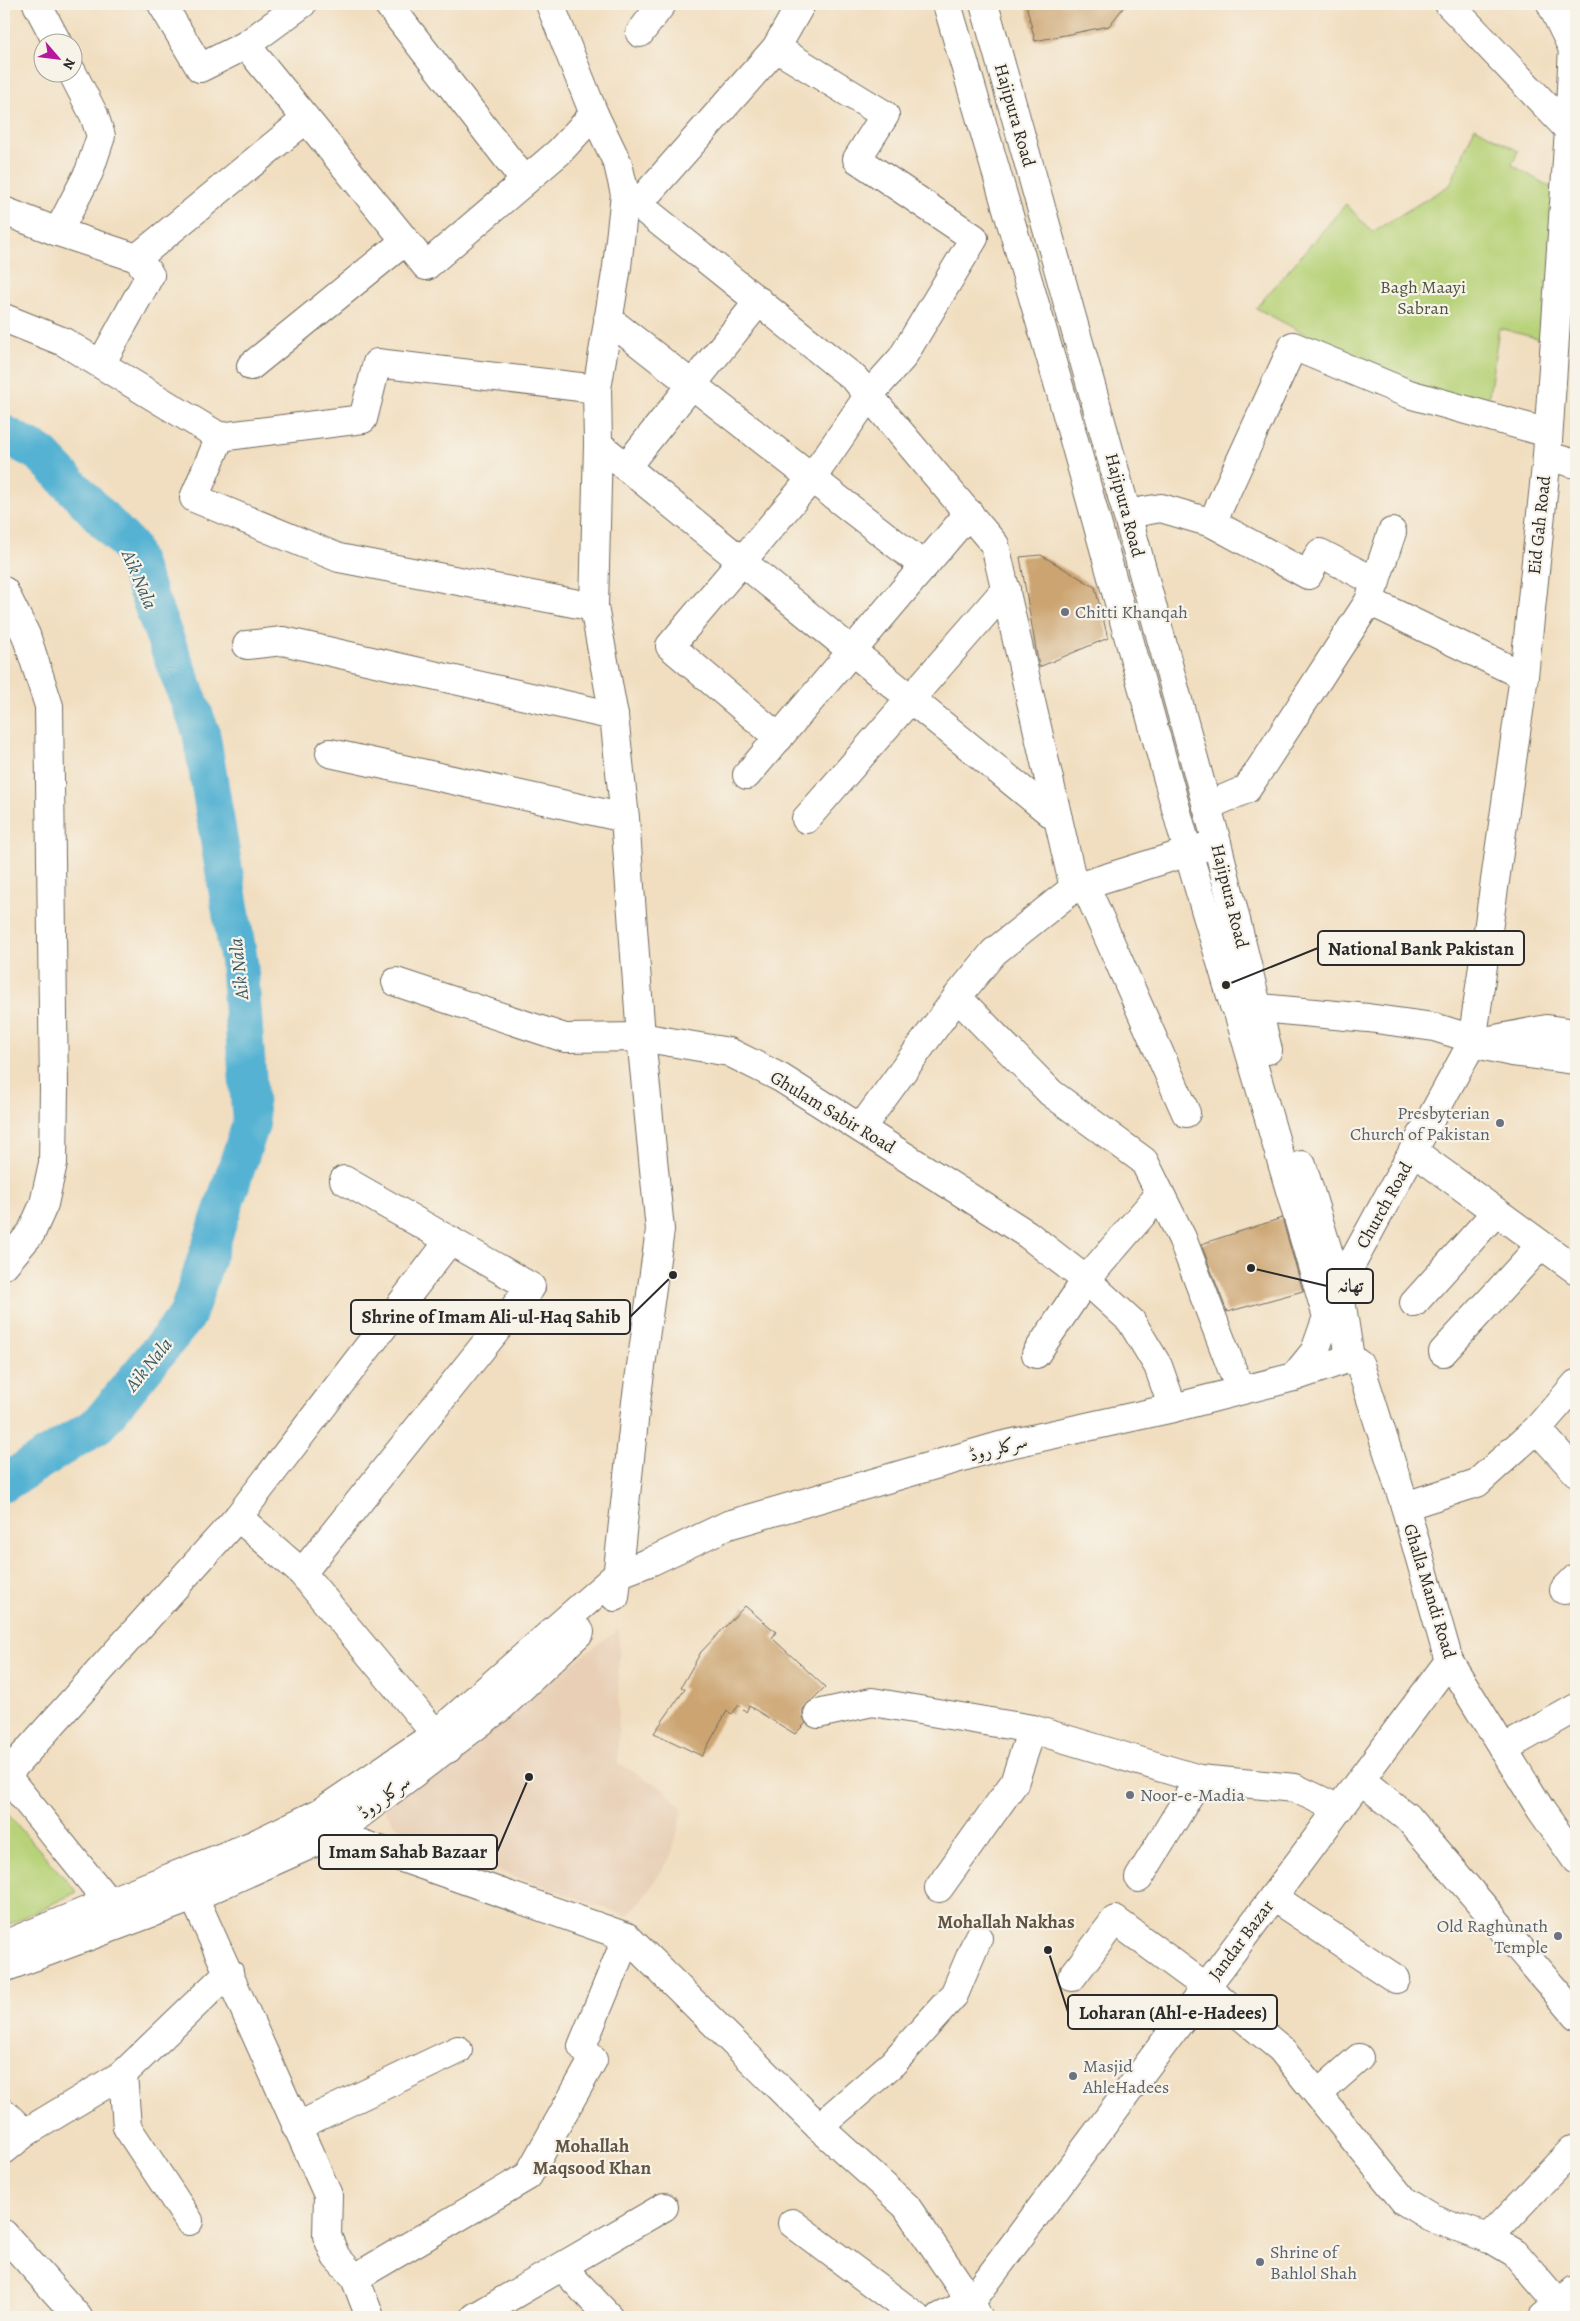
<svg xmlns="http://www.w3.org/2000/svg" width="1580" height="2321" viewBox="0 0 1580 2321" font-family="Alegreya,Amiri,serif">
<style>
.built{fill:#e8cfb6}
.green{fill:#b7d278;stroke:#717e52}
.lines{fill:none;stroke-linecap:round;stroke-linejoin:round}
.river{stroke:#54b2d3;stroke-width:38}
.building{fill:#cca471}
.minor-casing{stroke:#706a5f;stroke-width:30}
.major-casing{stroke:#706a5f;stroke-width:30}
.minor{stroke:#fff;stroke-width:28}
.major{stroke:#fff;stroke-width:28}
.worship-dot{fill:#6b7280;stroke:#f7f3e8;stroke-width:2}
.labels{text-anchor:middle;stroke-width:4.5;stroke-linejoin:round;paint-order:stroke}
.street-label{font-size:18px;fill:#2b2b2b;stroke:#f7f3e8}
.park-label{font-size:18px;fill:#4e553e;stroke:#f7f3e8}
.worship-label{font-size:18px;fill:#5b616d;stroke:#f7f3e8;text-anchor:start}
.water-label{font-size:19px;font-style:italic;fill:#395a66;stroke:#f7f3e8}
.neighbourhood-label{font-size:19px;font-weight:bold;fill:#635544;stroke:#f7f3e8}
.leader{fill:none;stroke:#2b2b2b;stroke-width:2}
.callout-dot{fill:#2b2b2b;stroke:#f7f3e8;stroke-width:2}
.callout{fill:#f7f3e8;stroke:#2b2b2b;stroke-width:2}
.callout-label{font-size:19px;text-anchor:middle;font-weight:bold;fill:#2b2b2b}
</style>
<rect width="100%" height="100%" fill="#f7f3e8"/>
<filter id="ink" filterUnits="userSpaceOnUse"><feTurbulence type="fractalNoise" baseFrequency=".02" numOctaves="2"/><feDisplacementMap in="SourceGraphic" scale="10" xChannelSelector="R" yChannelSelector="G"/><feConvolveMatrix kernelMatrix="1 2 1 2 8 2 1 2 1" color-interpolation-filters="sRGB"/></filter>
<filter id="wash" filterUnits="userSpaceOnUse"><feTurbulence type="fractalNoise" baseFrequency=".0096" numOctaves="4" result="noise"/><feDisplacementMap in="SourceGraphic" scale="20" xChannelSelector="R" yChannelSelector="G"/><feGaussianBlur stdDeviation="1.12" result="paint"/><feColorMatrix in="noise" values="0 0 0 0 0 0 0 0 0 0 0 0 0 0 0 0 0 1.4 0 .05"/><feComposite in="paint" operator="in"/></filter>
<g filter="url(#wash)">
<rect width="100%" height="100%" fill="#f1dec0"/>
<path class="built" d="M619 1629 618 1764 664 1789 683 1809 671 1857 645 1896 627 1916 412 1840 393 1822 380 1803Z"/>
<g class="green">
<path d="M1475 127 1518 151 1512 165 1564 195 1555 343 1499 328 1487 409 1419 386 1303 333 1256 308 1346 204 1372 232 1450 185Z"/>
<path d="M4 1810 77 1892 4 1927Z"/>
</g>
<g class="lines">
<path class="river" d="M4 434 41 454 130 547 201 732 239 961 251 1124 187 1316 99 1424 4 1483"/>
</g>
<g id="blocks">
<g class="building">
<path d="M1026 4H1126L1109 26 1035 41Z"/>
<path d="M1041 555 1095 587 1108 638 1039 667 1020 557Z"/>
<path d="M1282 1218 1303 1291 1227 1312 1201 1244Z"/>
<path d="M745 1606 776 1632 772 1638 825 1687 803 1709V1717L806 1723 795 1734 749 1706 746 1712 739 1705 732 1714 727 1711 702 1756 654 1733 685 1689 681 1687 701 1652Z"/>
</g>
</g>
</g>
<g filter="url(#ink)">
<use href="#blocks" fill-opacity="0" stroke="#706a5f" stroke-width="1"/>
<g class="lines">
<defs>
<g id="minor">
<path d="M37 4 57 42"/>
<path d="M162 4 200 68 246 45 426 266 559 152 594 114"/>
<path d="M388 4 525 181"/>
<path d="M550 4 594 114 618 164 625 194 617 267 597 389 598 444 594 607 614 716 625 818 641 1037 660 1230 636 1402 615 1597"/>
<path d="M1449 4 1569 130"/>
<path d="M1551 4 1571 45"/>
<path d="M640 33 662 4"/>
<path d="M246 45 302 4"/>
<path d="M776 48 885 115 857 159 974 238 902 358 869 395 812 478 670 646 779 738"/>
<path d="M625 194 855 379 995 545 1074 888"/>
<path d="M638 204 776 48 801 4"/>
<path d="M4 211 58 232 137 258"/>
<path d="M58 232 89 172 101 136 94 115 72 72"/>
<path d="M4 318 64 342 220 437 363 419 377 363 597 389"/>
<path d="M608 319 924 566"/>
<path d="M101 364 150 275 137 258 306 119"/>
<path d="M251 366 405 241"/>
<path d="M220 437 194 498 339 558 594 607"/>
<path d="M598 444 1058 819"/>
<path d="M1547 456 1576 464"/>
<path d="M626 467 759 301"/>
<path d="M1127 514 1161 508 1212 523 1308 575 1320 553 1376 582"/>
<path d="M1212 523 1293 346 1409 394 1548 433"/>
<path d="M4 591 26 635 49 706 54 1088 53 1163 44 1204 31 1233 4 1265"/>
<path d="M1369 601 1524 676"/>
<path d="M247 645 283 641 614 716"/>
<path d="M330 753 625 818"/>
<path d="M747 775 969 513"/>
<path d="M1207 806 1247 789 1369 601 1392 532"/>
<path d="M806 819 1006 589"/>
<path d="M1085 885 1186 1113"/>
<path d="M396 982 565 1038 641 1037 729 1052 781 1078 1027 1234 1086 1280 1131 1321 1158 1366 1173 1408"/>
<path d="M957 997 1051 1093 1144 1161 1182 1238 1240 1390"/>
<path d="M1472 1043 1524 676 1547 456 1569 130 1575 4"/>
<path d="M861 1128 957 997 994 952 1074 888 1217 843"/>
<path d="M1413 1151 1576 1270"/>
<path d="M1414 1303 1496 1212"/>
<path d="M1443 1352 1541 1245"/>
<path d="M1036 1354 1086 1280 1160 1194"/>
<path d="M1537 1429 1576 1472"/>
<path d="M1405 1506 1477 1483 1537 1429 1576 1384"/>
<path d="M238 1517 302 1573 448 1749"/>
<path d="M302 1573 531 1287 344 1180"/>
<path d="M1564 1590 1576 1578"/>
<path d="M818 1714 872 1702 1032 1729 1199 1779 1295 1788 1339 1809"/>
<path d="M1503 1749 1576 1708"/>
<path d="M4 1773 122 1919"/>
<path d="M6 1775 238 1517 450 1240"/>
<path d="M1361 1780 1407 1817 1576 2015"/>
<path d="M334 1834 627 1937 819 2127 906 2206 971 2302 978 2317"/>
<path d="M1139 1878 1199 1779"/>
<path d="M939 1888 1014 1783 1032 1729"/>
<path d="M194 1897 328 2195 327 2236 336 2257 355 2278 370 2317"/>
<path d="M1273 1897 1396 1979"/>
<path d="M1072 1977 1115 1920 1206 1987 1281 2049 1404 2201 1432 2218 1493 2240 1515 2253 1559 2304"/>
<path d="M123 2074 127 2127 189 2221"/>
<path d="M1318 2094 1359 2058"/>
<path d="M4 2113 25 2133"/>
<path d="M296 2127 458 2050"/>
<path d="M819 2127 893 2063 954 1995 978 1938"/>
<path d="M4 2150 25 2133 123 2074 229 1972"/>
<path d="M792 2223 917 2317"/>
<path d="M4 2234 78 2317"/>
<path d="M1488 2238 1572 2150"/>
<path d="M562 2267 609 2317"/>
<path d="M355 2278 528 2176 593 2060 582 2046 627 1937"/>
<path d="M475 2317 664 2207"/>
<path d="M940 2317 971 2302"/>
<path d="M968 2317 971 2302 1449 1661"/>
<path d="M1544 2317 1576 2290"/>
</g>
<g id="major">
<path d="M947 4 1061 393 1188 852 1234 1006 1237 1009 1327 1317 1315 1351 1294 1377"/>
<path d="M984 4 1127 514 1217 843 1268 1050"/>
<path d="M1239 1006 1368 1018 1434 1027 1463 1036 1472 1043 1512 1052 1576 1060"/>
<path d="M1485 1041 1547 1029 1576 1033"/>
<path d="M1302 1165 1339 1287 1350 1358"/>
<path d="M1339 1287 1472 1043"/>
<path d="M1350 1358 1360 1365 1405 1506 1449 1661 1541 1810 1576 1860"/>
<path d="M4 1945 108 1902 253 1845 321 1812 436 1734 618 1574 652 1561 728 1525 1000 1446 1173 1408 1294 1377 1350 1358"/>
<path d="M4 1968 194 1897 334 1834 502 1706 580 1632"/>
</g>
</defs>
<use href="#minor" class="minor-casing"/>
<use href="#major" class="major-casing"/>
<use href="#minor" class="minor"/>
<use href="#major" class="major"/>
</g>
</g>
<g class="worship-dot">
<circle cx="1065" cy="612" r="5"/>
<circle cx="1500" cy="1123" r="5"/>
<circle cx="1130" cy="1795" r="5"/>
<circle cx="1558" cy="1936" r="5"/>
<circle cx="1073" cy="2076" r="5"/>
<circle cx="1260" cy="2262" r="5"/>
</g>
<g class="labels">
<g class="street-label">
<text transform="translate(1015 115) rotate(74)" y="6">Hajipura Road</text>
<text transform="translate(1125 505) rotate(75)" y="6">Hajipura Road</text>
<text transform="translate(1539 525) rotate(-84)" y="6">Eid Gah Road</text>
<text transform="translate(1230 896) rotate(76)" y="6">Hajipura Road</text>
<text transform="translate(833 1112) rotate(31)" y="6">Ghulam Sabir Road</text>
<text transform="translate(1384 1205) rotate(-61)" y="6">Church Road</text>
<text transform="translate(998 1448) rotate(-15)" y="6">سرکلر روڈ</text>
<text transform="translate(1430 1591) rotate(73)" y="6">Ghalla Mandi Road</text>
<text transform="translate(384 1797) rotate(-37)" y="6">سرکلر روڈ</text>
<text transform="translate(1241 1940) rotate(-53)" y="6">Jandar Bazar</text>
</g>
<g class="park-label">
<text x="1423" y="293">Bagh Maayi<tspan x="1423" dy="21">Sabran</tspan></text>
</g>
<g class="worship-label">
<text x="1075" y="618">Chitti Khanqah</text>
<text x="1490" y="1119" text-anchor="end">Presbyterian<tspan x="1490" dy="21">Church of Pakistan</tspan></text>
<text x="1140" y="1801">Noor-e-Madia</text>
<text x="1548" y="1932" text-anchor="end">Old Raghunath<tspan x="1548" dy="21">Temple</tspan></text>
<text x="1083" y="2072">Masjid<tspan x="1083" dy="21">AhleHadees</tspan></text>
<text x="1270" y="2258">Shrine of<tspan x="1270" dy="21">Bahlol Shah</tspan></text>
</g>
<g class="water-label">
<text transform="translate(140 579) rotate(67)" y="7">Aik Nala</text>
<text transform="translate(238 969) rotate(-96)" y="7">Aik Nala</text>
<text transform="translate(148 1364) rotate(-51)" y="7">Aik Nala</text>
</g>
<g class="neighbourhood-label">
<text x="1006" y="1928">Mohallah Nakhas</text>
<text x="592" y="2152">Mohallah<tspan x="592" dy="22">Maqsood Khan</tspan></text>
</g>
</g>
<path class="leader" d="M1226 985L1318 948M1251 1268L1327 1286M673 1275L630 1317M529 1777L497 1852M1048 1950L1068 2012"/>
<g class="callout-dot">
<circle cx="1226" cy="985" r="5"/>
<circle cx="1251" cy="1268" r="5"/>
<circle cx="673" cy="1275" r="5"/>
<circle cx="529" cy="1777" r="5"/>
<circle cx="1048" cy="1950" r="5"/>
</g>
<g class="callout">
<rect x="1318" y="931" width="206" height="34" rx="5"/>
<rect x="1327" y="1269" width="46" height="34" rx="5"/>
<rect x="351" y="1300" width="279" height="34" rx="5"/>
<rect x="319" y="1835" width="178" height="34" rx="5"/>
<rect x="1068" y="1995" width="209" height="34" rx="5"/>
</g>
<g class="callout-label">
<text x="1421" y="955">National Bank Pakistan</text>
<text x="1350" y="1292">تھانہ</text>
<text x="491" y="1323">Shrine of Imam Ali-ul-Haq Sahib</text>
<text x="408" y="1858">Imam Sahab Bazaar</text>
<text x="1173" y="2019">Loharan (Ahl-e-Hadees)</text>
</g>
<rect width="1580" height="2321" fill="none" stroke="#f7f3e8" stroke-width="20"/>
<g transform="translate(58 58) rotate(118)"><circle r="24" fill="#f7f3e8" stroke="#a5a39c"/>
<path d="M0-4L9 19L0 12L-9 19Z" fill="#b5179e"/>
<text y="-8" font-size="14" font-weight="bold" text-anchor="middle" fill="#2b2b2b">N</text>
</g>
</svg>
